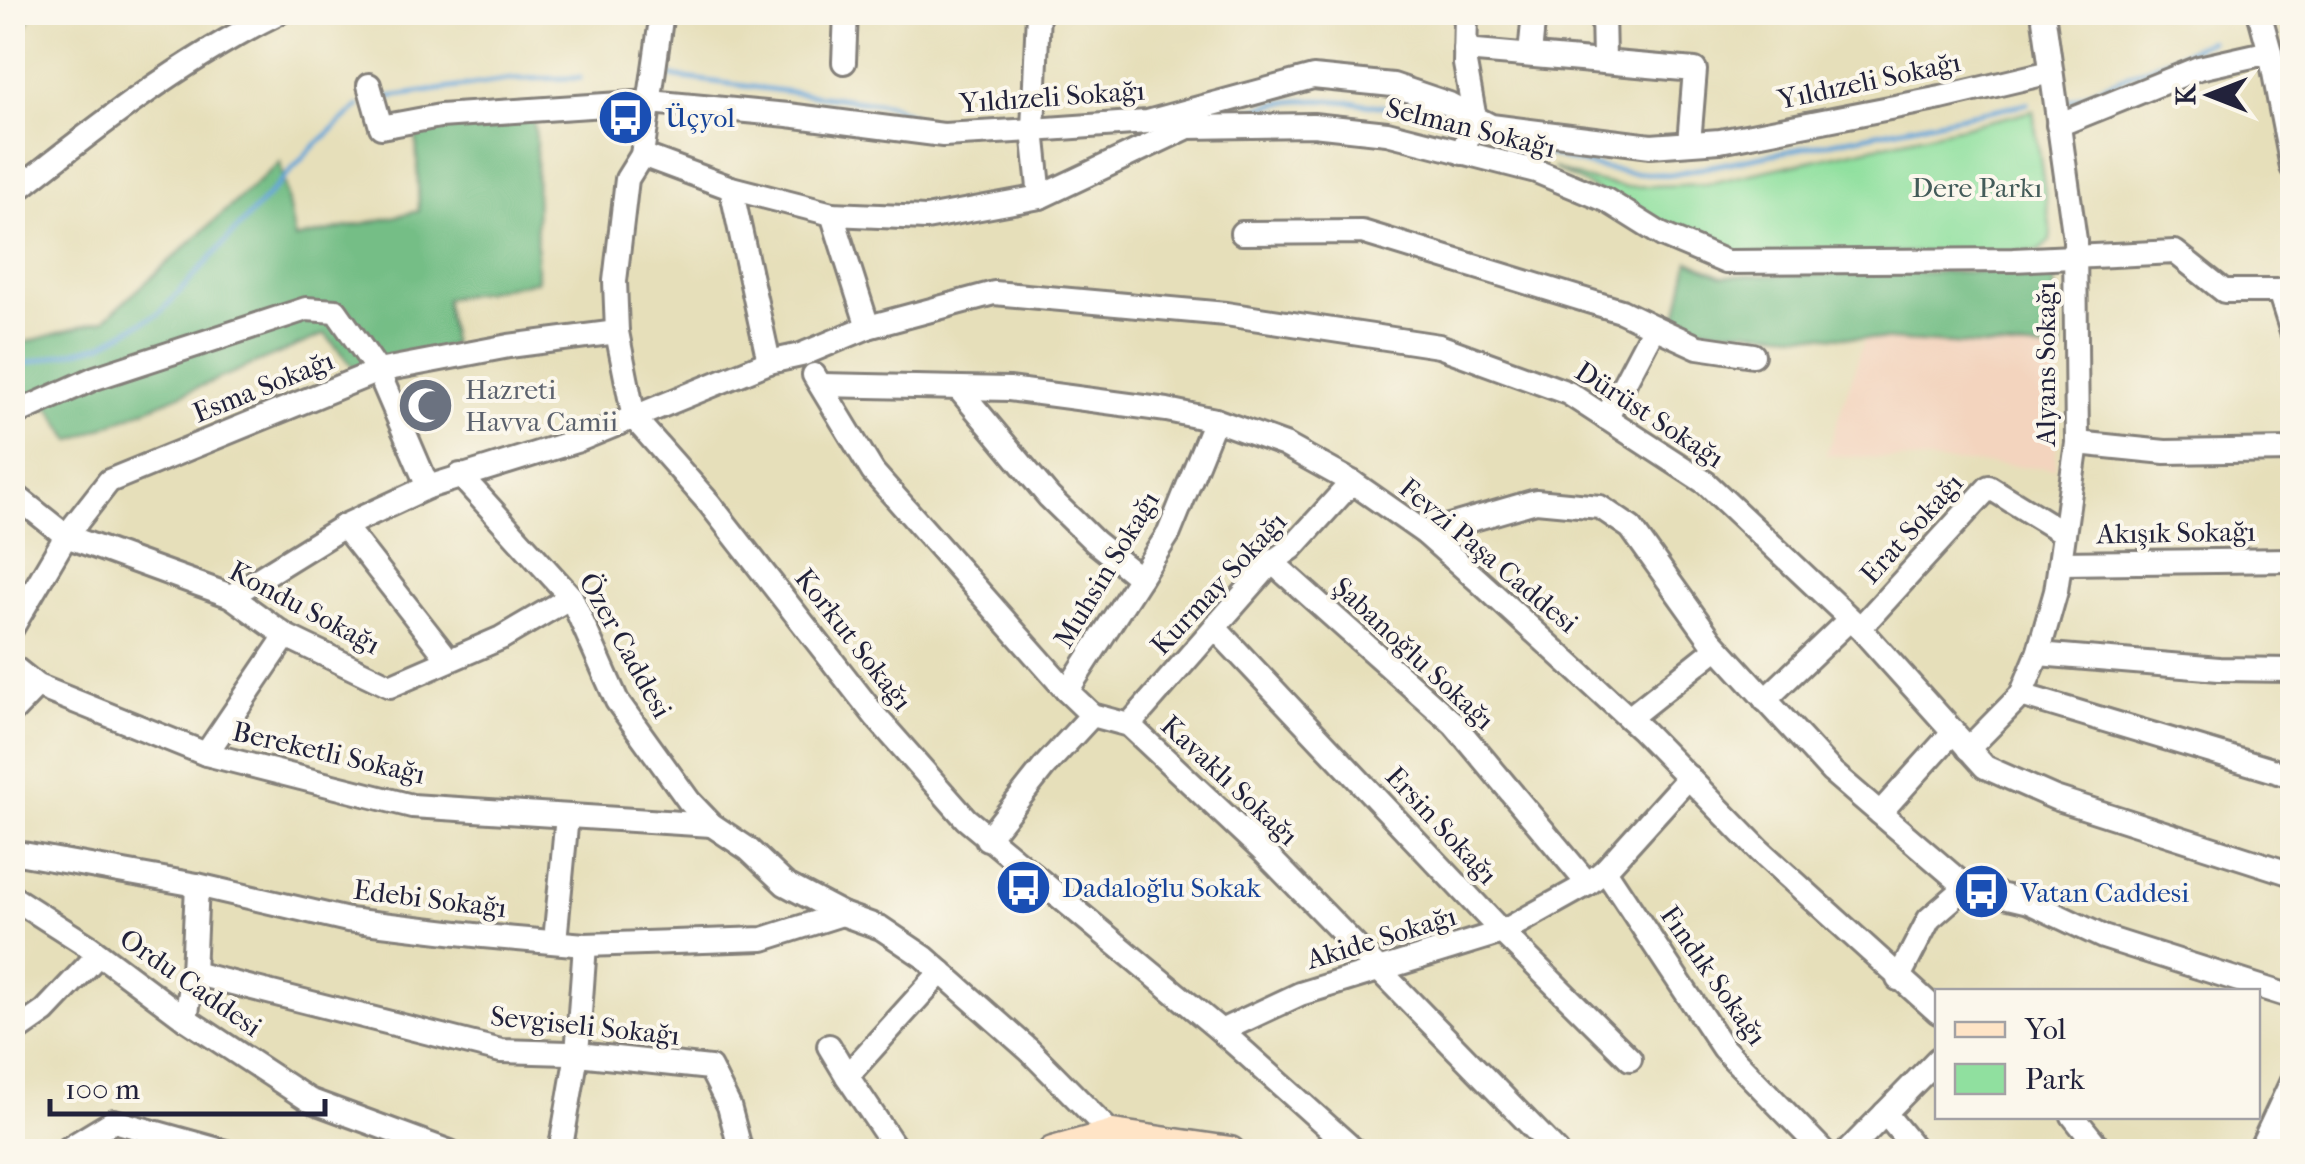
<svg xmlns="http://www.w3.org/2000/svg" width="2305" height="1164" viewBox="0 0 2305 1164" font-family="'IM FELL French Canon',serif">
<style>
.built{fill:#f3d4be}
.green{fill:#90e09f;stroke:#59816d;stroke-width:2.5}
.forest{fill:#74be86;stroke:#4b7060;stroke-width:2.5}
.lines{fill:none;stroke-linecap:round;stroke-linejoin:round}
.stream{stroke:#64a4d7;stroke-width:5}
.street-casing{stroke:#84807a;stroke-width:28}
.secondary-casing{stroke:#84807a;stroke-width:35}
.street{stroke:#fff;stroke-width:22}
.secondary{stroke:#ffe4c6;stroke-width:30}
.labels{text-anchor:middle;stroke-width:8;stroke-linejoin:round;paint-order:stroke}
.street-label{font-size:28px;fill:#22223b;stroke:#fbf7ec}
.transit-label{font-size:28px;fill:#164399;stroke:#fbf7ec;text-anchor:start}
.park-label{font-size:28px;fill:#435b59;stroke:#fbf7ec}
.worship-label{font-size:28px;fill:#5b616d;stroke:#fbf7ec;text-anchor:start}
</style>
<rect width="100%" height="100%" fill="#fbf7ec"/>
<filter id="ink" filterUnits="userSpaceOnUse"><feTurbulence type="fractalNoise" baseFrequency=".01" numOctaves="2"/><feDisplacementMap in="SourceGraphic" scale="20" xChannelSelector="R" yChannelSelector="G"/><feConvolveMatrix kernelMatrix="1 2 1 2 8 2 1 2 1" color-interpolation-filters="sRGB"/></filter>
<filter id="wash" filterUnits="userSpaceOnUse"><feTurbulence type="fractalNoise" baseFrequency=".0048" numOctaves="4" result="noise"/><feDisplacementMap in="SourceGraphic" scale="40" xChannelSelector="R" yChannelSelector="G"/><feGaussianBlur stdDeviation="2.25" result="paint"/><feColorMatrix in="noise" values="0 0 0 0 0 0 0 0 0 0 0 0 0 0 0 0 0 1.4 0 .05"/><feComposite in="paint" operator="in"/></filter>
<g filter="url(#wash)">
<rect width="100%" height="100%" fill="#e6dfba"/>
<path class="built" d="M1864 340 2062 351 2055 468 1826 455Z"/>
<path class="green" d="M2033 111 2051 232 2050 241 2039 251 1726 255 1553 168 1584 179 1625 187 1706 184Z"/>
<g class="forest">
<path d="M13 12 32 13 13 54 12 13Z"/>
<path d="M532 107 536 139 537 281 445 299 452 345 354 368 325 334 71 441 50 407 13 416V346L104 320 280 162 295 239 419 211 416 130Z"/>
<path d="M1689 261 1722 276 2053 270 2062 351 1675 326Z"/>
</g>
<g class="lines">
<g class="stream">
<path d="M669 76 891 105 915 118"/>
<path d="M389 97 513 79 580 78"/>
<path d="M2070 100 2210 41"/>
<path d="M1227 113C1246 112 1262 106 1281 103 1338 94 1402 109 1457 124"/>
<path d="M1493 137C1554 156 1608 176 1672 174L2028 103"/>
<path d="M12 367 101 345 160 313 310 150 359 106"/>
</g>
</g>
</g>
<g filter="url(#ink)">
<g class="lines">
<defs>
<g id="street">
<path d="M662 12 642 155 627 179 615 281 617 332 634 418 709 503 876 717 966 819 1221 1031 1356 1152"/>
<path d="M1038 12 1033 130 1040 197"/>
<path d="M1603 12 1604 61"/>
<path d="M2259 12 2270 52 2292 167"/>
<path d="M1465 50 1695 70 1689 143"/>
<path d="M1530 55 1534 12"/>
<path d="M844 62 846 12"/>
<path d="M369 85 381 127 440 116 650 102 788 115 943 135 1033 130 1147 122 1313 77 1393 85 1449 104 1491 126 1651 146 1720 141 1941 98 2051 72"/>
<path d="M2058 125 2199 68 2270 52"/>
<path d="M1462 153 1475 119 1465 64 1466 12"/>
<path d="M642 155 731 188 832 214 926 218 1040 197 1188 127 1313 125 1387 133 1536 171 1606 200 1662 235 1726 262 2013 260 2175 252 2224 291H2279"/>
<path d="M731 188 769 362"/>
<path d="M12 194C96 127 183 59 280 12"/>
<path d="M832 214 868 327"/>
<path d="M1242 233 1362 232 1621 311 1654 327 1606 418"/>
<path d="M2292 288 2279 291 2292 332"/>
<path d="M1654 327 1698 347 1753 355"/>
<path d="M814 375 873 472 1067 691 1092 715 1129 725 1262 850 1557 1152"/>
<path d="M821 385 1009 389 1167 410 1215 420 1285 445 1352 482 1425 533 1480 582 1642 730 1760 851 1938 1012"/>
<path d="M958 388 1049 497 1095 542 1140 578"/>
<path d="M12 415 95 378 306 309 336 311 378 371 428 487"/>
<path d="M2077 443 2165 452 2292 450"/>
<path d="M460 475 571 597 617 701 689 801 712 825 748 849 785 884 842 914 881 928 924 957 1029 1050 1113 1135"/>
<path d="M12 493 66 536 231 596 286 636 390 686 501 638 571 597"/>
<path d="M344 526 448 659"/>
<path d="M1425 533 1536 501 1600 507 1631 528 1711 640 1832 772 1966 887 2029 902 2103 937 2292 997"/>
<path d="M1272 562 1454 724 1588 884"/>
<path d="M2061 563 2292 560"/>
<path d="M231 596 344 526 428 487 576 441 769 362 801 355 868 327 994 293 1226 314 1439 346 1568 393 1706 483 1860 628 1985 767 2055 798 2292 874"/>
<path d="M12 628 66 536 109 481 378 371 509 346 617 332"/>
<path d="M1215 628 1502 932 1630 1059"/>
<path d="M1860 628 1989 487 2062 532"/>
<path d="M2038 654 2219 669 2292 670"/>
<path d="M12 666 37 686 206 754 412 806 712 825"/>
<path d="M1067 691 1169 533 1215 420"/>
<path d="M2021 695 2292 776"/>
<path d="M1765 700 1850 619"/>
<path d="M12 712 37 686"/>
<path d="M1629 718 1717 648"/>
<path d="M1129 725 1272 562 1292 548 1352 482"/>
<path d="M1968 749 2021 695 2038 654 2056 591 2077 443 2075 240 2043 12"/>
<path d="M206 754 286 636"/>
<path d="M1880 813 1953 732"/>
<path d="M987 839 1044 767 1092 715"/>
<path d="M12 852 197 885 348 920 483 936 585 945 763 939 842 914"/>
<path d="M1605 870 1723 1048 1824 1152"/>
<path d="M12 897 90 947 186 1019 309 1100 450 1152"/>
<path d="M555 941 567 816"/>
<path d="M193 973 501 1051 568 1053 710 1068 729 1106 741 1152"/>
<path d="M1898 979 1929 919 1966 887"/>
<path d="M186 1019 193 973 197 885"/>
<path d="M1221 1031 1300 994 1502 932 1588 884 1605 870 1689 777"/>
<path d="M12 1034 45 1011 99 954"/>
<path d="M829 1046 847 1076"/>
<path d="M1885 1113 1917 1152"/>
<path d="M2073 1116 2102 1152"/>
<path d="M63 1152 114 1121 226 1152"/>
<path d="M560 1152 577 1054 585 945"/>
<path d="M898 1152 847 1076 941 972"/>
<path d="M1847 1152 1938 1059"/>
<path d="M2259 1152 2292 1081"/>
</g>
<path id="secondary" d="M1053 1152 1113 1135 1230 1152"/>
</defs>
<use href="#street" class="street-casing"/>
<use href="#secondary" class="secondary-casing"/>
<use href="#street" class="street"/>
<use href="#secondary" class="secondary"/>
</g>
</g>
<defs>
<symbol id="bus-disc" viewBox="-11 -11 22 22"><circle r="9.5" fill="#1a4fb4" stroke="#fbf7ec"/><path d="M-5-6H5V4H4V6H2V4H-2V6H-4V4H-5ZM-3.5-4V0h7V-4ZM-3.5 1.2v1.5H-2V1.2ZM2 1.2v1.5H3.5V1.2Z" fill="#fff"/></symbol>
<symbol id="mosque-disc" viewBox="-11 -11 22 22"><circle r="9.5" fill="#6b7280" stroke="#fbf7ec"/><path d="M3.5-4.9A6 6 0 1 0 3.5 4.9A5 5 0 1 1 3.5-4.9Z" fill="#fff"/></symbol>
</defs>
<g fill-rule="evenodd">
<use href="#bus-disc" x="594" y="86" width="63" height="63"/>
<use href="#mosque-disc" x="394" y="374" width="63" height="63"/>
<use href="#bus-disc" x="992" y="856" width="63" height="63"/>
<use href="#bus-disc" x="1950" y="860" width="63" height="63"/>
</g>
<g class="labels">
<g class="street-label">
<text transform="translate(1869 80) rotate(-12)" y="10">Yıldızeli Sokağı</text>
<text transform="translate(1052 96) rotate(-4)" y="10">Yıldızeli Sokağı</text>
<text transform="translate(1471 127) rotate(14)" y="10">Selman Sokağı</text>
<text transform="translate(2045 364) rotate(-90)" y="10">Alyans Sokağı</text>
<text transform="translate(263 386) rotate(-22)" y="10">Esma Sokağı</text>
<text transform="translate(1650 414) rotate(33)" y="10">Dürüst Sokağı</text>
<text transform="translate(1911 528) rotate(-48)" y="10">Erat Sokağı</text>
<text transform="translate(2176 532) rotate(-1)" y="10">Akışık Sokağı</text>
<text transform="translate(1489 555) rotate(40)" y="10">Fevzi Paşa Caddesi</text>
<text transform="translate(1106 569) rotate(-59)" y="10">Muhsin Sokağı</text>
<text transform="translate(1218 583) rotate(-47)" y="10">Kurmay Sokağı</text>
<text transform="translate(305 607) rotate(28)" y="10">Kondu Sokağı</text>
<text transform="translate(854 639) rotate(52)" y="10">Korkut Sokağı</text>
<text transform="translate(626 645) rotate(61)" y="10">Özer Caddesi</text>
<text transform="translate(1414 653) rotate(43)" y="10">Şabanoğlu Sokağı</text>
<text transform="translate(329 752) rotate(13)" y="10">Bereketli Sokağı</text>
<text transform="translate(1230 780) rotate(43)" y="10">Kavaklı Sokağı</text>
<text transform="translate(1442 825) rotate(47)" y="10">Ersin Sokağı</text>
<text transform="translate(430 898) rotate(7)" y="10">Edebi Sokağı</text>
<text transform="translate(1381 937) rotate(-17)" y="10">Akide Sokağı</text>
<text transform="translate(1714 975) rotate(55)" y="10">Fındık Sokağı</text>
<text transform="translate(191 982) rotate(35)" y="10">Ordu Caddesi</text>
<text transform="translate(585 1025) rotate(6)" y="10">Sevgiseli Sokağı</text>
</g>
<g class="transit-label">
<text x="665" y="127">Üçyol</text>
<text x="1062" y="897">Dadaloğlu Sokak</text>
<text x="2020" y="902">Vatan Caddesi</text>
</g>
<g class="park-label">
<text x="1977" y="197">Dere Parkı</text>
</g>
<g class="worship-label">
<text x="465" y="399">Hazreti<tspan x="465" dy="32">Havva Camii</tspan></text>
</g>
</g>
<rect width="2305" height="1164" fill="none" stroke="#fbf7ec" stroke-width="50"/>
<rect x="1935" y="989" width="325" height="130" fill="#fbf7ec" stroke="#a4a2a5" stroke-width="2.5"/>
<rect x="1955" y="1022" width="50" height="15" fill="#ffe4c6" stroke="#a4a2a5" stroke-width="2.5"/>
<text x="2025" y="1039" font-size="30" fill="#22223b">Yol</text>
<rect x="1955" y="1064" width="50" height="30" fill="#90e09f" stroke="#a4a2a5" stroke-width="2.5"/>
<text x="2025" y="1089" font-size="30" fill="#22223b">Park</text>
<g transform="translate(2210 95) rotate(270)" stroke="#fbf7ec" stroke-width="8" paint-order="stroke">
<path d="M0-8L18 38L0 25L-18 38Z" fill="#22223b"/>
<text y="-15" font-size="28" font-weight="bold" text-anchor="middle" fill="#22223b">K</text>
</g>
<path d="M50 1099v15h275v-15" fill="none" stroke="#22223b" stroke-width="5"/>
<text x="65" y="1099" font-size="30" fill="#22223b" stroke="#fbf7ec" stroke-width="8" paint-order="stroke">100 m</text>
</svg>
